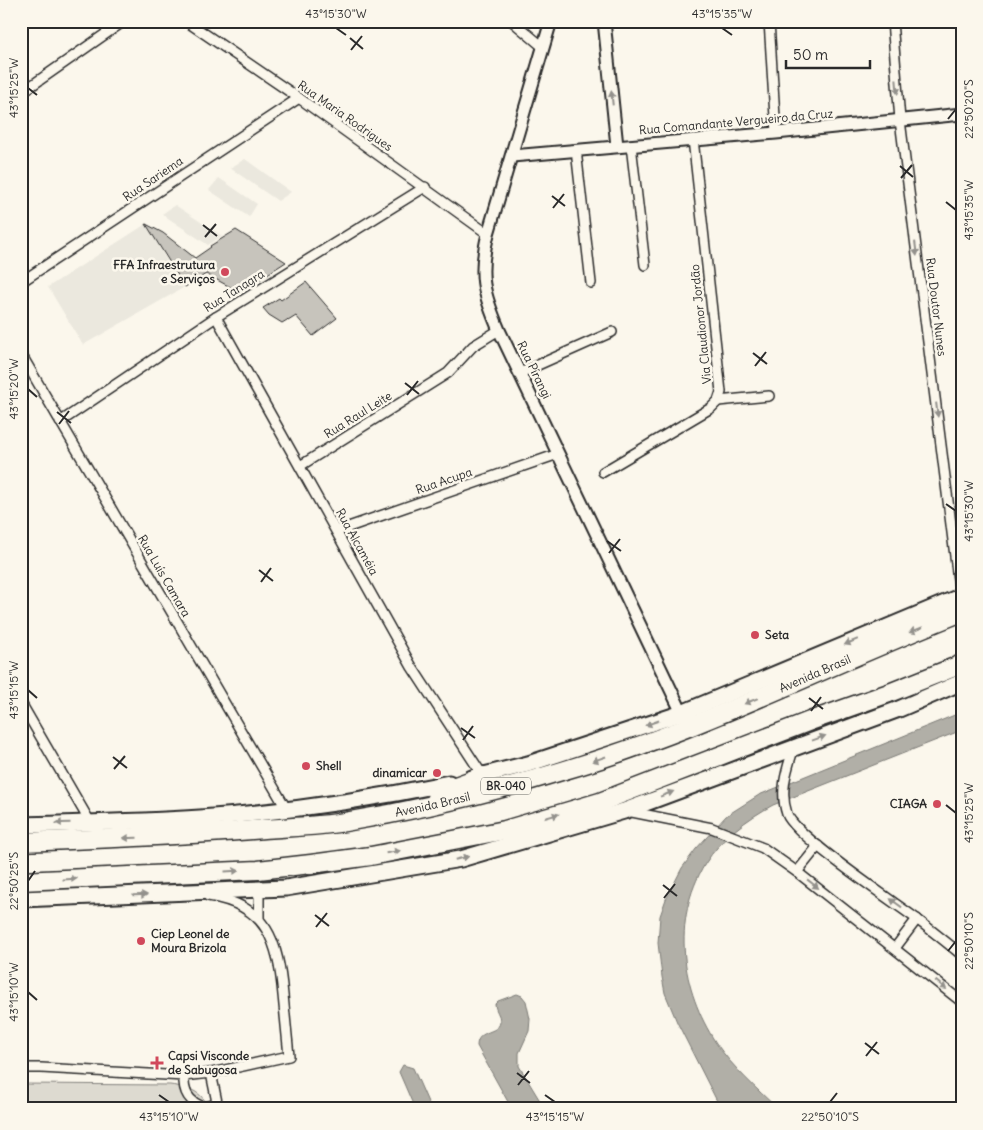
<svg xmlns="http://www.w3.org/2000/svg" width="983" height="1130" viewBox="0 0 983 1130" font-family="Delius,sans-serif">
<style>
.built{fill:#ebe8de}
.green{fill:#dddad0;stroke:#84827e}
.water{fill:#b1afa7;stroke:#7b7a75}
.building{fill:#c7c4bc;stroke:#2b2b2b}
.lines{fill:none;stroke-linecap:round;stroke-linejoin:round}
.minor-casing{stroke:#2b2b2b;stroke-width:12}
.tertiary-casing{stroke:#2b2b2b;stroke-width:15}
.trunk-casing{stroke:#2b2b2b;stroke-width:19}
.motorway-casing{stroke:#2b2b2b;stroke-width:21}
.minor{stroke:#fbf7ec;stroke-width:9}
.tertiary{stroke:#fbf7ec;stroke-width:11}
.trunk{stroke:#fbf7ec;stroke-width:15}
.motorway{stroke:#fbf7ec;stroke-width:18}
.oneway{fill:#93918c}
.ticks{fill:none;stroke:#2b2b2b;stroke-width:2}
.poi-dot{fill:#d1495b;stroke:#fbf7ec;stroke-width:2}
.labels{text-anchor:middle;stroke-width:5;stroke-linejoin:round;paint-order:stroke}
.shield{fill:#fbf7ec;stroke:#696865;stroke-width:1}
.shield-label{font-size:11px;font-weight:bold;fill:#2b2b2b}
.street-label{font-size:12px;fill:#2b2b2b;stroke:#fbf7ec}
.poi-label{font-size:12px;font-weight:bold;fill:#2b2b2b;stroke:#fbf7ec;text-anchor:start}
.neatline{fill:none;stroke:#2b2b2b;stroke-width:2}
.ticks-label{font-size:12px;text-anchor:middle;fill:#2b2b2b}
</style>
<rect width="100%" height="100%" fill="#fbf7ec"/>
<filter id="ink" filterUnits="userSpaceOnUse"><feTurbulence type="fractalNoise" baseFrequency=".02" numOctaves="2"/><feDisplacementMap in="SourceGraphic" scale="10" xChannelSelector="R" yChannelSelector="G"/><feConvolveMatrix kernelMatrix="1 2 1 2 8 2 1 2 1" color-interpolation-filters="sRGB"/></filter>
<g filter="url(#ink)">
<g class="built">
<path d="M245 159 291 192 278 201 230 168Z"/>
<path d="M219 178 257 204 249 217 209 190Z"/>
<path d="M175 205 222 236 208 245 162 214Z"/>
<path d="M146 224 183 288 83 345 48 287Z"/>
</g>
<path class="green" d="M21 1084 170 1085C191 1088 199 1090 211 1109H21Z"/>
<g class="water">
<path d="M962 712V730L773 805C747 819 721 838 705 864 671 921 681 989 716 1043 733 1068 756 1088 778 1109H721L677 1022 665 993 662 977 658 943 660 916 666 899 682 868 696 849 726 816 759 795Z"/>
<path d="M517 994 522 996 526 1001 530 1019 529 1031 519 1053V1066L545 1109H512L477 1046C477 1028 501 1035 500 1020 500 1015 495 1010 495 1004L498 1001Z"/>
<path d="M403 1065 413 1068 431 1109H415L399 1072Z"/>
</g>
<g class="building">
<path d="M146 224 163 233 195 258 211 247 210 246 236 230 286 262 272 271 259 280 232 288 206 274 185 287Z"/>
<path d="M306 282 337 318 313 336 296 316 288 321 287 320 282 323 269 315 263 308 279 298 281 300Z"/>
</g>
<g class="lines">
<defs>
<g id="minor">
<path d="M186 21 299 98 488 234"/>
<path d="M512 21 543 47"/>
<path d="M769 21 776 133"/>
<path d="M892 21 900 120 960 596"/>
<path d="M21 93 124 21"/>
<path d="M631 145 645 265"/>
<path d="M576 150 591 283"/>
<path d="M21 282 299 98"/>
<path d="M216 317 412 667 483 776"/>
<path d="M21 354 287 810"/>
<path d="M520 373 612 332"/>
<path d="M718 401 769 396"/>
<path d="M60 422 216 317 425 187"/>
<path d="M300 466 448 373 473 346 499 330"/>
<path d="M603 472 711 408 718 401 721 392 693 139"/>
<path d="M337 531 558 454"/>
<path d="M21 703 90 822"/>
<path d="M794 747C787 769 779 791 787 814 794 835 891 900 914 917 930 929 946 942 962 955"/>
<path d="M627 811 712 828 763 848 797 872 962 1002"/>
<path d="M797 872 818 846"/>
<path d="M259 890V919"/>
<path d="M895 948 917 919"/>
<path d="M21 1068H41L184 1076 211 1073 289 1056C287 1036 285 1015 283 995 278 942 268 905 208 896"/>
<path d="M211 1073 218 1107"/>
<path d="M184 1076C183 1091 188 1102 204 1107L217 1104"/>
</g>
<g id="tertiary">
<path d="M551 21 488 234C478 274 483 293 499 330L682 713"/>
<path d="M604 21 617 146"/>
<path d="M512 156 776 133 962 114"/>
</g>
<g id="trunk">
<path d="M472 778 528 764 682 713 962 596"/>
<path d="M21 825C81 823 141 822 200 818 284 812 367 800 449 783"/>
<path d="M21 899 286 888 461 859 624 811 899 709 962 682"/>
</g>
<g id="motorway">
<path d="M436 793 483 776"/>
<path id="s1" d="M21 842C98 839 175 836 252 830 283 827 315 827 345 822 418 810 494 792 565 770 702 730 829 664 962 612"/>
<path d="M21 881 258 870 311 864 371 856 505 830 600 802 810 721 889 693 962 664"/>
</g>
</defs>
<use href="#minor" class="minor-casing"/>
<use href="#tertiary" class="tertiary-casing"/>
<use href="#trunk" class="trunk-casing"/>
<use href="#motorway" class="motorway-casing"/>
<use href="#minor" class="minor"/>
<use href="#tertiary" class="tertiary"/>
<use href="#trunk" class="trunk"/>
<use href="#motorway" class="motorway"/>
</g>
<defs><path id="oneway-solid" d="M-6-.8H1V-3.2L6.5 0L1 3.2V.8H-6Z" transform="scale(1.25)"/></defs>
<g class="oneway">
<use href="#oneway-solid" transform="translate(897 87) rotate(85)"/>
<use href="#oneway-solid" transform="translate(612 98) rotate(-96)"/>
<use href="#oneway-solid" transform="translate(916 249) rotate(83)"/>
<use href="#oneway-solid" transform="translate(937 410) rotate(83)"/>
<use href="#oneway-solid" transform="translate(916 630) rotate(158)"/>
<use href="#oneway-solid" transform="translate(851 642) rotate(157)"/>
<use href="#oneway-solid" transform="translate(751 701) rotate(157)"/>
<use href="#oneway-solid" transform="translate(652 723) rotate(161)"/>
<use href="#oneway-solid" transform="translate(819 738) rotate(-20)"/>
<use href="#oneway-solid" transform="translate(599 759) rotate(161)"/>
<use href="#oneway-solid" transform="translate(667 794) rotate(-21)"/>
<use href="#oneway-solid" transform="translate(552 816) rotate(-16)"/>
<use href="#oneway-solid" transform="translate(63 823) rotate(178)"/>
<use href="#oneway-solid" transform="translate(130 838) rotate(178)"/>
<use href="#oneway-solid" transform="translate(393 852) rotate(-10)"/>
<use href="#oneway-solid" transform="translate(462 858) rotate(-14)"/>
<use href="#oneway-solid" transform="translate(232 871) rotate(-3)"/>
<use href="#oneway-solid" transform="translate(70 879) rotate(-3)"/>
<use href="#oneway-solid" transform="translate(813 884) rotate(38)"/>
<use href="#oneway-solid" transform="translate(140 895) rotate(-2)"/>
<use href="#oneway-solid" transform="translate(896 903) rotate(-144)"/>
<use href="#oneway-solid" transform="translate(941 985) rotate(39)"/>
</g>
</g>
<path class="ticks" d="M336 28 346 35M722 28 732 35M350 38 363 49M351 50 362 36M28 88 37 95M948 119 956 109M900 166 913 177M901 178 912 165M552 196 565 206M946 202 956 210M553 208 564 194M203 225 217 236M205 237 216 224M753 353 767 364M755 366 766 352M405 383 419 394M28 389 37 397M407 395 418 381M57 412 71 423M59 424 69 411M946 504 956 511M607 541 621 551M609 553 620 539M259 570 273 581M261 582 271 568M28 690 37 698M809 698 823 709M811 711 821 697M461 728 475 738M463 740 473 726M113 757 127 768M114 769 125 756M946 805 956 813M28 881 35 871M663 885 677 896M664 898 675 884M315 915 329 926M316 927 327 913M948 951 956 941M28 992 37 1000M865 1043 879 1054M866 1056 877 1042M517 1073 530 1083M518 1085 529 1071M159 1095 169 1102M545 1095 555 1102M830 1102 837 1093"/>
<g class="poi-dot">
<circle cx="225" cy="272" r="5"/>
<circle cx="755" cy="635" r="5"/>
<circle cx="306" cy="766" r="5"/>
<circle cx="437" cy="773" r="5"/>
<circle cx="937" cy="804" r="5"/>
<circle cx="141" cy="941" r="5"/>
<path d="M154.5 1055.5h5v5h5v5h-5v5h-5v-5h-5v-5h5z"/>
</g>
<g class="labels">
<rect class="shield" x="481" y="777.5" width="50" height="17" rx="4"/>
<g class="shield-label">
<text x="506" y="790">BR-040</text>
</g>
<g class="street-label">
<text transform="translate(345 116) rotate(35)" y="4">Rua Maria Rodrigues</text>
<text transform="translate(736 122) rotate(-5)" y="4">Rua Comandante Vergueiro da Cruz</text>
<text transform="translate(153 179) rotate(-34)" y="4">Rua Sariema</text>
<text transform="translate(234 291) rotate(-32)" y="4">Rua Tanagra</text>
<text transform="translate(936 307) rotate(83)" y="4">Rua Doutor Nunes</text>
<text transform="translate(701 324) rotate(-96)" y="4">Via Claudionor Jordão</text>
<text transform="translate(534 370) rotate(64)" y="4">Rua Pirangi</text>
<text transform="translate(358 415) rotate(-32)" y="4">Rua Raul Leite</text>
<text transform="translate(444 481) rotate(-19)" y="4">Rua Acupa</text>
<text transform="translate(357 542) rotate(61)" y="4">Rua Alcaméia</text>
<text transform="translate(164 576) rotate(60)" y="4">Rua Luís Camara</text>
<text dy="4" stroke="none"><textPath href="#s1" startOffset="819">Avenida Brasil</textPath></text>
<text dy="4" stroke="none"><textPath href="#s1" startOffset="414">Avenida Brasil</textPath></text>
</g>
<g class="poi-label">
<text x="215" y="269" text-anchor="end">FFA Infraestrutura<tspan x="215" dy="14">e Serviços</tspan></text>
<text x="765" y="639">Seta</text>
<text x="316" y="770">Shell</text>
<text x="427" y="777" text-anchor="end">dinamicar</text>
<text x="927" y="808" text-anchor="end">CIAGA</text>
<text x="151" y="938">Ciep Leonel de<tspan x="151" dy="14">Moura Brizola</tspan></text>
<text x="168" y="1060">Capsi Visconde<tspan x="168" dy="14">de Sabugosa</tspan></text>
</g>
</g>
<rect width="983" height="1130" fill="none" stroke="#fbf7ec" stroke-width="55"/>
<path d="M786 60v8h84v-8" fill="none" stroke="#2b2b2b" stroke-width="2.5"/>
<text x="793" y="60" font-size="15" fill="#2b2b2b" stroke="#fbf7ec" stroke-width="4" paint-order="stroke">50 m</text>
<rect x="28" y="28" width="928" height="1074" class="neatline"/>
<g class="ticks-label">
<text x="336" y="18">43°15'30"W</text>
<text x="722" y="18">43°15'35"W</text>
<text transform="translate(14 88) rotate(-90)" y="4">43°15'25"W</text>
<text transform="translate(969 109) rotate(-90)" y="4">22°50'20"S</text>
<text transform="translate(969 210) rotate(-90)" y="4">43°15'35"W</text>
<text transform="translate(14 389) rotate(-90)" y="4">43°15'20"W</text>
<text transform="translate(969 511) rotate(-90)" y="4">43°15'30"W</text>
<text transform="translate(14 690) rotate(-90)" y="4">43°15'15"W</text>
<text transform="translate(969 813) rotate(-90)" y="4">43°15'25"W</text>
<text transform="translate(14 881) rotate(-90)" y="4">22°50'25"S</text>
<text transform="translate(969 941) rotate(-90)" y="4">22°50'10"S</text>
<text transform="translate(14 992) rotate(-90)" y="4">43°15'10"W</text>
<text x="169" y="1121">43°15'10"W</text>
<text x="555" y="1121">43°15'15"W</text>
<text x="830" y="1121">22°50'10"S</text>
</g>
</svg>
